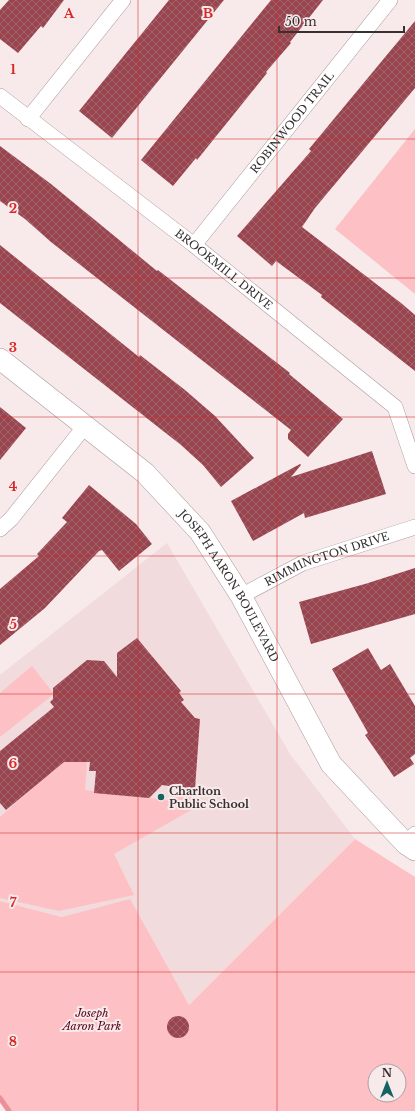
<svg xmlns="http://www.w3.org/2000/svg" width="415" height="1111" viewBox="0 0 415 1111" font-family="'Libre Baskerville',serif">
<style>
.built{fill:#f2dbdc}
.green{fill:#fdc1c5;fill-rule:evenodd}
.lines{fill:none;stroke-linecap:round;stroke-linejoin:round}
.stream{stroke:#ec8f98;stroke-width:5}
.building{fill:url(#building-cross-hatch)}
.street-casing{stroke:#a89a9b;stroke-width:16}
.secondary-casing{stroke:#a89a9b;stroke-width:22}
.street{stroke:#fff;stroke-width:15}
.secondary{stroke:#fff;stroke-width:21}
.grid{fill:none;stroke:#d62828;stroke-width:1;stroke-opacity:0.55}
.poi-dot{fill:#126362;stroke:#f8e9ea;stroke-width:1.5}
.labels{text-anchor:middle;stroke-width:4;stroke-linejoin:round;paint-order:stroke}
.street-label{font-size:11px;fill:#363031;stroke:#f8e9ea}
.poi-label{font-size:11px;font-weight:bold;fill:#363031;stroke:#f8e9ea;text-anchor:start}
.park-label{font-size:11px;font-style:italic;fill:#550018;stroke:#f8e9ea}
.grid-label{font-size:13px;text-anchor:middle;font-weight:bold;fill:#d62828;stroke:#f8e9ea;stroke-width:4;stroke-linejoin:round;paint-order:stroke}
</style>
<defs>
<pattern id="building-cross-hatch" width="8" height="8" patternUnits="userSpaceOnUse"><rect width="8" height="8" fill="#98454f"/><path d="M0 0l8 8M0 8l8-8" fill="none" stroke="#a3646c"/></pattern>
</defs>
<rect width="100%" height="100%" fill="#f8e9ea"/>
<path class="built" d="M167 543 290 754 355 839 189 1005 130 900 62 917 0 901V675Z"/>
<g class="green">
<path d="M415 129V294L335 229Z"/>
<path d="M32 666 54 694 0 737V693Z"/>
<path d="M78 747 88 751 85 790 167 800 174 794 192 791 197 800 198 806 114 854 134 895 59 911 0 898V817Z"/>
<path d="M355 839 415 877V1111H11L0 1096V901L62 917 130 899 189 1005ZM375 1071H399V1095H375Z"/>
</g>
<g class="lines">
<path class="stream" d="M0 1098 9 1111"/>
</g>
<g class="building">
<path d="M9 0H64L43 28 41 26 18 53 0 39V10Z"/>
<path d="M169 0H224L112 138 79 111Z"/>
<path d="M271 0H323L290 42 291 43 266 72 267 73 197 160 196 158 173 186 141 160Z"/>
<path d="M415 21V88L315 208 302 227 401 303 415 315V371L321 297 322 295 276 261 272 266 237 236 311 151 309 149 333 120Z"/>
<path d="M0 146 51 184 157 271 158 270 290 373 289 374 343 419 308 457 288 439V434L291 430 51 242 25 219 0 201Z"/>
<path d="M0 245 139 357 140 355 185 390 215 416 254 458 221 487 203 465 181 445 0 303Z"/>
<path d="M0 407 26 428 0 460Z"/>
<path d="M372 451 386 494 305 518 304 513 253 541 231 501 300 464 301 465 291 477Z"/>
<path d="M89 485 136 524 152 544 119 571 102 550 99 551 45 608 0 645V589L39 556 37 554 67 522 62 518Z"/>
<path d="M415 568V614L311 644 299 602 365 584Z"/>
<path d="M137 638 181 691 179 693 184 700 181 702 195 718 200 719 195 789 181 787 179 789 176 787 162 785 149 798 94 793 96 771H89L90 762H64L6 810 0 803V751L54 707 50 702 53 699V688L87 660 104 661 117 677V653Z"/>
<path d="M368 648 381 670 390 664 415 706V754L410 758 414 764 394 777 365 735 368 733 332 669Z"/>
<circle cx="178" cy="1027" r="11"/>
</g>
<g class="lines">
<defs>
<g id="street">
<path id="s1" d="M0 96 194 245 395 407 415 466"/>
<path d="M28 119 123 0"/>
<path id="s2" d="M194 245 390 0"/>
<path d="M0 529 11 519 85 426"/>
<path id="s3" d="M241 596 303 563 415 527"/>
<path d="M406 844 415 834"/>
</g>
<g id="secondary">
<path id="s4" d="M0 359 145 473 200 532 241 596 331 764 406 844 415 850"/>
</g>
</defs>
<use href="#street" class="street-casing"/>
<use href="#secondary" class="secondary-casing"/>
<use href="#street" class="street"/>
<use href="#secondary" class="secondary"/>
</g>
<path class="grid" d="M138 0V1111M277 0V1111M0 139H415M0 278H415M0 417H415M0 556H415M0 694H415M0 833H415M0 972H415"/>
<circle class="poi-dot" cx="161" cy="797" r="4"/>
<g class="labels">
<g class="street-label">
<text dy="4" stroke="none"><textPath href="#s2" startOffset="157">ROBINWOOD TRAIL</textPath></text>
<text dy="4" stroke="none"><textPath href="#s1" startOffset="283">BROOKMILL DRIVE</textPath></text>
<text dy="4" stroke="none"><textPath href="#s3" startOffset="94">RIMMINGTON DRIVE</textPath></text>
<text dy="4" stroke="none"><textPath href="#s4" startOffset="326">JOSEPH AARON BOULEVARD</textPath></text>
</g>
<g class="poi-label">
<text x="169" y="795">Charlton<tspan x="169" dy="13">Public School</tspan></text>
</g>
<g class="park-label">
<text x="92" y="1017">Joseph<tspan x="92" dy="13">Aaron Park</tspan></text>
</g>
</g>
<g class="grid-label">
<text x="69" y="18">A</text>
<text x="208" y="18">B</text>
<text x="13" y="74">1</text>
<text x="13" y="213">2</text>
<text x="13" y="352">3</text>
<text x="13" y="491">4</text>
<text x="13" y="629">5</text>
<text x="13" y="768">6</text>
<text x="13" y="907">7</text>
<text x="13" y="1046">8</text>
</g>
<g transform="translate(387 1083)"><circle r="19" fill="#f8e9ea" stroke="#aa9fa0"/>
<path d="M0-3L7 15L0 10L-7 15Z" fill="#126362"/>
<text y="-6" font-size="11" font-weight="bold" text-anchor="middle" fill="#363031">N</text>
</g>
<path d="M279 26v6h125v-6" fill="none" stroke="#363031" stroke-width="2"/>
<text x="285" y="26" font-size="12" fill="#363031" stroke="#f8e9ea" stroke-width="3" paint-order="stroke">50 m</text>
</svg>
